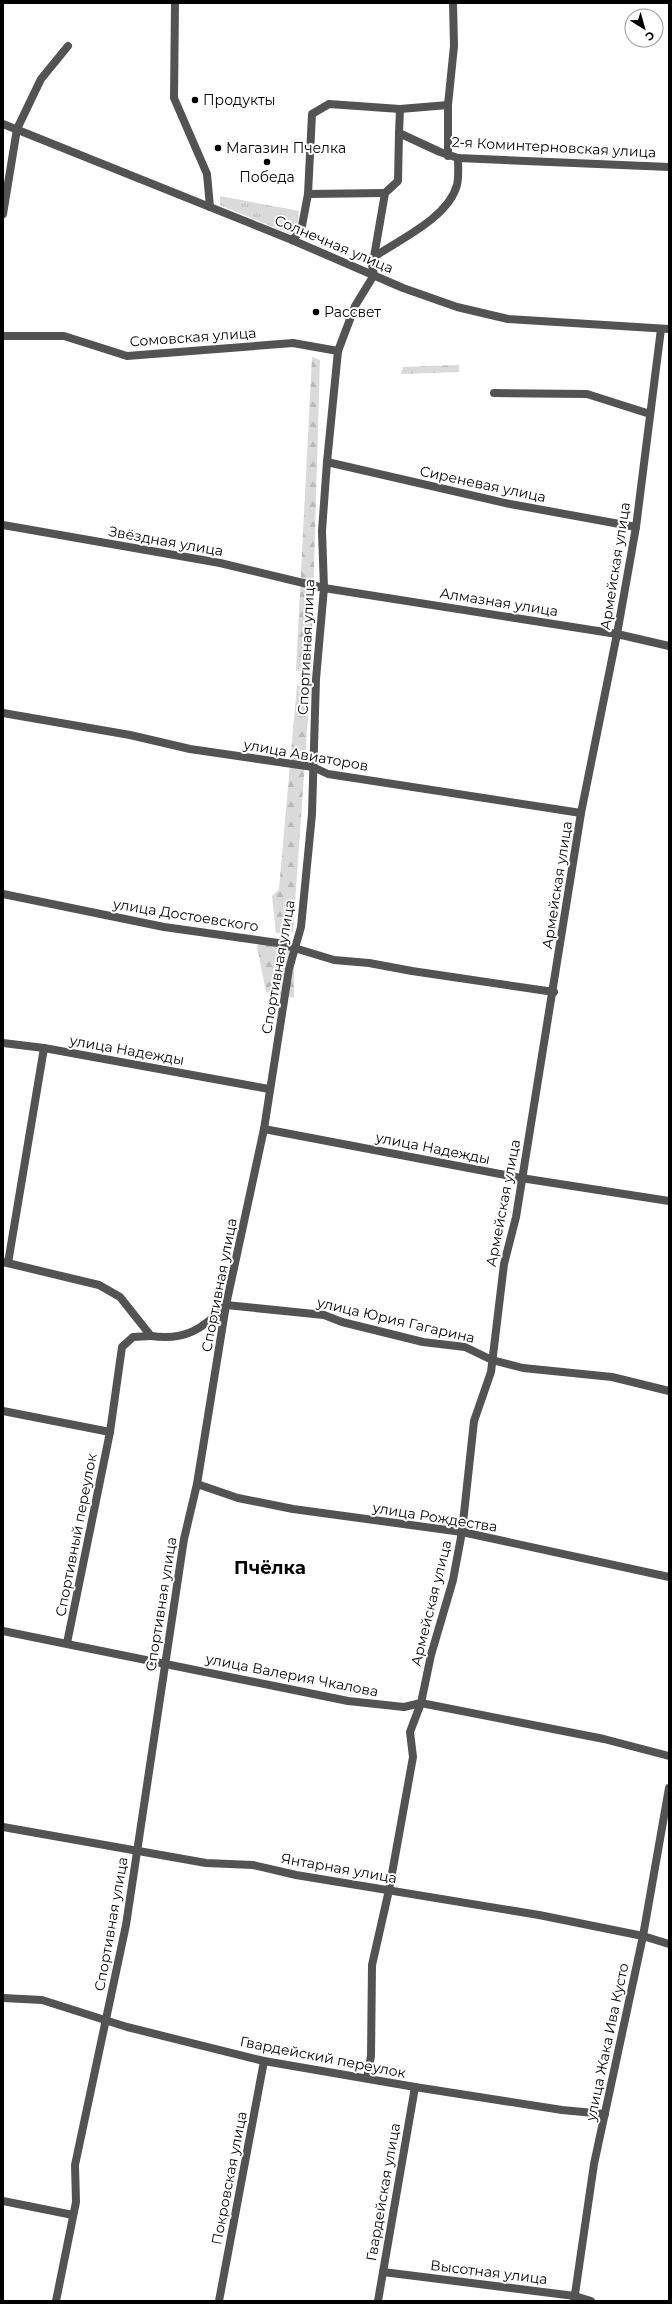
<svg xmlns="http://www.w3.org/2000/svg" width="672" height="2304" viewBox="0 0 672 2304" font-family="Montserrat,sans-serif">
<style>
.grass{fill:url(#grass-tufts)}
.forest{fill:url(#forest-firs)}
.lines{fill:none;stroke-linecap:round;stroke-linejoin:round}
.minor{stroke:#535353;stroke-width:8}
.tertiary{stroke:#535353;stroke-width:8}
.poi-dot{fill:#000;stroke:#fff;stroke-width:1.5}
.labels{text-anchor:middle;stroke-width:4;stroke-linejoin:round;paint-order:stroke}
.poi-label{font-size:14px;fill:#000;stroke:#fff;text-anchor:start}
.street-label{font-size:14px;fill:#000;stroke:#fff}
.district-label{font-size:18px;font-weight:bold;fill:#000;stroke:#fff}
</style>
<defs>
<pattern id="grass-tufts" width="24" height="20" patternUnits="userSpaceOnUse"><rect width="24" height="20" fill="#dadada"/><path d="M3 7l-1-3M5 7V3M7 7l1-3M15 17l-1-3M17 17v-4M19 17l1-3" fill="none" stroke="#b9b9b9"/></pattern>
<pattern id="forest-firs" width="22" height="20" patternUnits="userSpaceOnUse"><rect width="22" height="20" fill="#dadada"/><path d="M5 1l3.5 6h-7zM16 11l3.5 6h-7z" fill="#b9b9b9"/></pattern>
</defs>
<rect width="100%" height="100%" fill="#fff"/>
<path class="grass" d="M220 196 299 211 298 222 291 234 220 205Z"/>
<g class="forest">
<path d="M312 357 320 360 311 671H296Z"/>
<path d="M459 365V372L401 374 403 367Z"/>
<path d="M297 685 310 689 293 932 276 933 272 896 279 889Z"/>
<path d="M264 939 294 952V998L266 992 257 946Z"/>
</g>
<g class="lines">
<g class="minor">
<path d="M175 3 174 98 207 174 210 207"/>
<path d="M400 109 448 105"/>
<path d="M448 156V105L454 46 453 3"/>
<path d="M308 194 385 193"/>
<path d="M3 214 17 129 41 79 68 46"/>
<path d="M292 240 301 231 308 194 312 114 329 104 400 109 399 133 440 152 458 158 669 167"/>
<path d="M374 257 385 193 398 181 399 133"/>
<path d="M3 336H64L127 356 293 343 338 351"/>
<path d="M494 393 587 394 650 414"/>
<path d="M327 462 510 504 636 527"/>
<path d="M3 525 220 563 324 588 617 634 669 646"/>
<path d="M3 713 130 735 190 749 313 767 328 774 581 813"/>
<path d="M3 894 164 927 278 943 334 960 369 963 412 971 554 992"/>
<path d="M3 1043 44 1048 269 1089"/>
<path d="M264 1129 521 1178 669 1201"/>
<path d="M3 1262 99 1285 120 1297 151 1336C185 1341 203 1329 226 1305"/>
<path d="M8 1263 44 1048"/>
<path d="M226 1305 324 1315 342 1322 423 1342 465 1347 492 1360 523 1368 612 1377 669 1391"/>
<path d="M3 1411 110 1432"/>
<path d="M197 1484 238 1498 293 1509 462 1532 669 1577"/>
<path d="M3 1631 348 1701 404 1707 421 1703 604 1739 669 1756"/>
<path d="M67 1643 110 1432 122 1347 133 1337 151 1336"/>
<path d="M3 1827 206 1863 253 1865 296 1875 539 1915 643 1936 669 1944"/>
<path d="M3 1998 42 2000 127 2027 264 2061 415 2087 562 2110 605 2114"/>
<path d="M367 2078 371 2056 372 1965 389 1890 413 1757 410 1732 421 1703 431 1655 453 1580 462 1532 474 1421 491 1372 504 1264 516 1217 581 813 617 634 636 527 661 329"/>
<path d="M3 2201 73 2215"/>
<path d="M383 2272 575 2296 591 2301"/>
<path d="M56 2301 76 2202 75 2165 126 1925 184 1539 197 1484 226 1305 264 1129 289 969 301 927 312 814 316 679 324 588 322 531 327 462 338 351 355 306 374 275 372 265 374 257C400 239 448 218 457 185 459 177 458 166 458 158"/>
<path d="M219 2301 264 2061"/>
<path d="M378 2301 415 2087"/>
<path d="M574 2301 594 2164 643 1936 669 1788"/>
</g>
<path class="tertiary" d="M3 124 292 240 403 288 457 307 508 319 669 329"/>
</g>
<g class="poi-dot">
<circle cx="195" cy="100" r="4"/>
<circle cx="218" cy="148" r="4"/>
<circle cx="267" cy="162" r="4"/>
<circle cx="316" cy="312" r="4"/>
</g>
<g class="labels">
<g class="poi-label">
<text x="203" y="105">Продукты</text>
<text x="226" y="153">Магазин Пчелка</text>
<text x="267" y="182" text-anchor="middle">Победа</text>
<text x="324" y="317">Рассвет</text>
</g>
<g class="street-label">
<text transform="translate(554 147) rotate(3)" y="5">2-я Коминтерновская улица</text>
<text transform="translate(334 244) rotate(23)" y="5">Солнечная улица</text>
<text transform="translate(193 337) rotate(-4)" y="5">Сомовская улица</text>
<text transform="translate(483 484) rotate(12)" y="5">Сиреневая улица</text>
<text transform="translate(166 541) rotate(10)" y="5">Звёздная улица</text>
<text transform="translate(615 566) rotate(-81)" y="5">Армейская улица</text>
<text transform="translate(499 602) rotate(9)" y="5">Алмазная улица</text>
<text transform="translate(306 647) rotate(-87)" y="5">Спортивная улица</text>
<text transform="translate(306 755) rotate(10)" y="5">улица Авиаторов</text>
<text transform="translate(557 885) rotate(-81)" y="5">Армейская улица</text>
<text transform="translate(186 915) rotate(9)" y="5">улица Достоевского</text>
<text transform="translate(278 967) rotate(-80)" y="5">Спортивная улица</text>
<text transform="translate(127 1050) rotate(10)" y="5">улица Надежды</text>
<text transform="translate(433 1148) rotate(11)" y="5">улица Надежды</text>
<text transform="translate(503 1203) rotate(-79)" y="5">Армейская улица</text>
<text transform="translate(219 1285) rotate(-79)" y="5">Спортивная улица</text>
<text transform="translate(396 1320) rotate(13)" y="5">улица Юрия Гагарина</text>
<text transform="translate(435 1517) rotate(9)" y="5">улица Рождества</text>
<text transform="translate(76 1535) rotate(-79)" y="5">Спортивный переулок</text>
<text transform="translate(431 1603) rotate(-76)" y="5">Армейская улица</text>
<text transform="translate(161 1604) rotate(-81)" y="5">Спортивная улица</text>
<text transform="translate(292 1675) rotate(11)" y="5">улица Валерия Чкалова</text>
<text transform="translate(339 1868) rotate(10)" y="5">Янтарная улица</text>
<text transform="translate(111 1924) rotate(-80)" y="5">Спортивная улица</text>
<text transform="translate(607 2042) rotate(-78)" y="5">улица Жака Ива Кусто</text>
<text transform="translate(323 2057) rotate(11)" y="5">Гвардейский переулок</text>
<text transform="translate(229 2178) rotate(-79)" y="5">Покровская улица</text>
<text transform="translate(383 2192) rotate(-80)" y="5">Гвардейская улица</text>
<text transform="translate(489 2272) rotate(7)" y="5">Высотная улица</text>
</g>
<g class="district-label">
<text x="270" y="1574">Пчёлка</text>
</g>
</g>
<rect width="672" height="2304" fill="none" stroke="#000000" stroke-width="8"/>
<g transform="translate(644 28) rotate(143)"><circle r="19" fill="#ffffff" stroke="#999999"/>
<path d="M0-3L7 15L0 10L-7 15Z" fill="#000000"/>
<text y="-6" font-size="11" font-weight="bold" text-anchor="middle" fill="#000000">С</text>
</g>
</svg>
